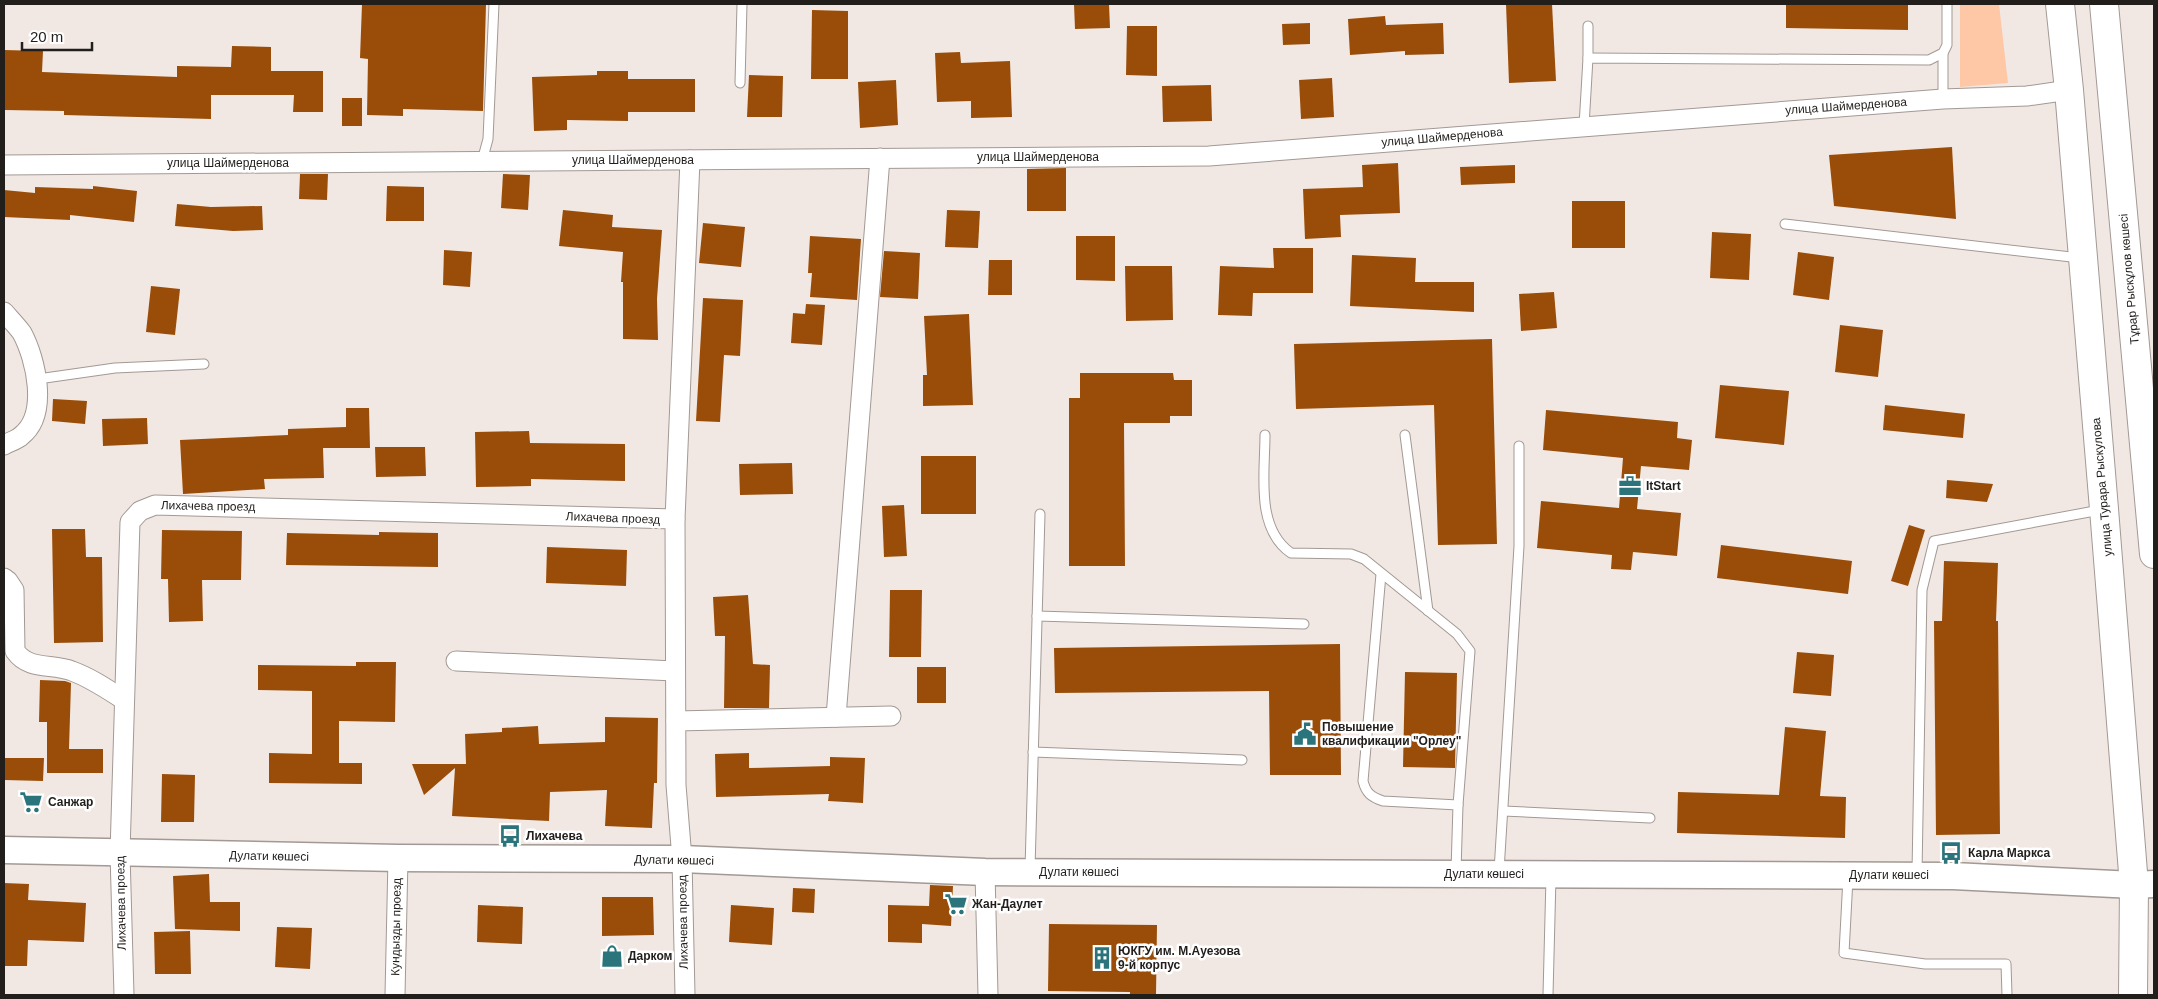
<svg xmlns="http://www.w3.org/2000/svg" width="2158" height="999" viewBox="0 0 2158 999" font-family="Helvetica,sans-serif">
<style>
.green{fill:#fec8a6}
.building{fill:#9a4d08}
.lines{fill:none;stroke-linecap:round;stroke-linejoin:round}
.service-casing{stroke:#a29994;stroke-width:11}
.minor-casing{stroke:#a29994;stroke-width:21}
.secondary-casing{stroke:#a29994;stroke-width:29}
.primary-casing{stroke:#a29994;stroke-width:30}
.service{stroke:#fff;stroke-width:9}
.minor{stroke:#fff;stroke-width:19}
.secondary{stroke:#fff;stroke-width:26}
.primary{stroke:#fff;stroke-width:28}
.labels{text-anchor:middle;stroke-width:5;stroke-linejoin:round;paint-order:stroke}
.street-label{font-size:12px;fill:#211e1c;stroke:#fff}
.poi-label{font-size:12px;font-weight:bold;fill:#211e1c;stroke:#fff;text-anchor:start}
</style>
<rect width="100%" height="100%" fill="#f2e8e3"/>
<path class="green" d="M1960 4H1999L2008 83 1960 87Z"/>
<g class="building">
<path d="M362 4H486L483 111 403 109V116L367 115 368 59 360 58Z"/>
<path d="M1074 4H1109L1110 28 1075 29Z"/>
<path d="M1506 4H1552L1556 81 1509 83Z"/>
<path d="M1786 4H1908V30L1786 28Z"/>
<path d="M812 10 848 11V79H811Z"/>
<path d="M1385 16 1386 25 1443 23 1444 54 1405 55V51L1350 55 1348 19Z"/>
<path d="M1310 23V44L1283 45 1282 24Z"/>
<path d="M1127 26H1157V76L1126 75Z"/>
<path d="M232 46 271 47V71H323V112H293L294 95H211V119L64 115V111L4 110V50L43 51 42 72 177 77V66L231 67Z"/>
<path d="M960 52 961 63 1010 61 1012 117 971 118V101L937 102 935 53Z"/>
<path d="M597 71H628V79H695V112H628V121L567 120V130L534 131 532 77 597 75Z"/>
<path d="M749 75 783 76 782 117H747Z"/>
<path d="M1332 78 1334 117 1301 119 1299 80Z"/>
<path d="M896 80 898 125 860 128 858 82Z"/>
<path d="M1211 85 1212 121 1163 122 1162 86Z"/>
<rect x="342" y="98" width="20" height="28"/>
<path d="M1952 147 1956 219 1834 206 1829 155Z"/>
<path d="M1398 163 1400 213 1340 215 1341 237 1305 239 1303 189 1363 187 1362 165Z"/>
<path d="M1515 165V183L1461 185 1460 167Z"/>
<path d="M1066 168V211H1027V169Z"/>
<path d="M300 174H328L327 200 299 199Z"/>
<path d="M503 174 530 175 528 210 501 208Z"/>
<path d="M93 186 137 191 134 222 70 215V220L4 217V190L35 193V187L93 189Z"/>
<path d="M387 186 424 187V221H386Z"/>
<rect x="1572" y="201" width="53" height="47"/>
<path d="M177 204 211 207 262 206 263 230 233 231 175 226Z"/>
<path d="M563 210 613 215 612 227 662 230 657 299 658 340 623 339V282H621L623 252 559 246Z"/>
<path d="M947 210 980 211 978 248 945 247Z"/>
<path d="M703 223 745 227 741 267 699 263Z"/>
<path d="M1712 232 1751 234 1749 280 1710 278Z"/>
<path d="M810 236 861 239 857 300 810 297 812 273H808Z"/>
<path d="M1076 236H1115V281L1076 280Z"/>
<path d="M1273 248H1313V293H1253L1252 316 1218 315 1220 266 1274 268Z"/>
<path d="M444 250 472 252 470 287 443 285Z"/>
<path d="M884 251 920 253 918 299 880 297Z"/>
<path d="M1798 252 1834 257 1829 300 1793 295Z"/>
<path d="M1352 255 1416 258 1415 282H1474V312L1350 306Z"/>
<path d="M989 260H1012V295H988Z"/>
<path d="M1125 266H1172L1173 320 1126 321Z"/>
<path d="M151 286 180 289 175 335 146 332Z"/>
<path d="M1554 292 1557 328 1521 331 1519 294Z"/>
<path d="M703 298 743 300 740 356 724 355 720 422 696 421Z"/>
<path d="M806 304 825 305 822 345 791 343 793 313 805 314Z"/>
<path d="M969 314 973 405 923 406V375H927L924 316Z"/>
<path d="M1840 325 1883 330 1878 377 1835 372Z"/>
<path d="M1492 339 1497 544 1438 545 1434 405 1296 409 1294 344Z"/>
<path d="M1080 373H1173L1174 380H1192V416H1170V423H1124L1125 566H1069V398H1080Z"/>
<path d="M1720 385 1789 391 1784 445 1715 438Z"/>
<path d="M53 399 87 401 85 424 52 421Z"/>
<path d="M1885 405 1965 414 1963 438 1883 430Z"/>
<path d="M346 408H369L370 448H323L324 478 264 479 265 489 183 494 180 440 288 435V429L346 427Z"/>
<path d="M1546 410 1678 422 1677 438 1692 440 1689 470 1641 466 1637 509 1681 513 1677 556 1633 552 1631 570 1611 569 1612 555 1537 548 1541 501 1619 508 1623 458 1543 450Z"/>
<path d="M147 418 148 444 103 446 102 419Z"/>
<path d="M529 431 530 443 625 444V481L531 479V486L476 487 475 432Z"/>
<path d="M375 447H425L426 476 376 477Z"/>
<rect x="921" y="456" width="55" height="58"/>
<path d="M792 463 793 494 740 495 739 464Z"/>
<path d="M1947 480 1993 484 1987 502 1946 498Z"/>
<path d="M904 505 907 556 884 557 882 506Z"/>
<path d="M1909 525 1925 530 1908 586 1891 581Z"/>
<path d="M52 529H85L86 557H102L103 642 54 643Z"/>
<path d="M162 530 242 531 241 580H202L203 621 169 622 168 579H161Z"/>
<path d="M379 532 438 533V567L286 565 287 533 379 535Z"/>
<path d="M1721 545 1852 561 1848 594 1717 578Z"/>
<path d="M547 547 627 550 626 586 546 583Z"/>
<path d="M1944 561 1998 563 1996 621H1998L2000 834 1936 835 1934 621H1942Z"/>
<path d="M890 590H922L921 657H889Z"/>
<path d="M748 595 753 664 770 665 769 708H724L725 636H715L713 597Z"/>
<path d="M1340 644 1341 775H1270L1269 691 1055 693 1054 648Z"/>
<path d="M1797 652 1834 655 1831 696 1793 693Z"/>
<path d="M356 662H396L395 722 339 721V763H362V784L269 783V753L312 754V691L258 690V665L356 666Z"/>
<rect x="917" y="667" width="29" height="36"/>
<path d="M1405 672 1457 673 1455 768 1403 767Z"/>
<path d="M40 680 65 681 71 683 69 749H103V773H47V722H39Z"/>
<path d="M605 717 658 718 657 783H654L652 828 605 826 607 790 550 792 549 821 452 816 455 768 424 795 412 764H466L465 734 502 732V728L538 726 539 744 605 742Z"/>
<path d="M1785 727 1826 731 1820 796 1846 797 1845 838 1677 833 1678 792 1779 795Z"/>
<path d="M749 753V768L830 766V757L865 758 863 803 828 801 829 794 716 797 715 754Z"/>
<path d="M4 758H44L43 781 4 780Z"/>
<path d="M162 774 195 775 194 822H161Z"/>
<path d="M209 874 210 902H240V931L175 929 173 876Z"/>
<path d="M4 883 29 884 28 900 86 903 84 942 28 940 27 966H4Z"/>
<path d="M930 885 953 886 951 926 922 924V943L888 942V905L929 906Z"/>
<path d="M793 888 815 889 814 913 792 912Z"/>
<path d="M602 897H653L654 935 602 936Z"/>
<path d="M478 905 523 907 522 944 477 942Z"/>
<path d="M731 905 774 908 772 945 729 942Z"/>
<path d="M1049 924 1157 925 1156 995H1130V992L1048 991Z"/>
<path d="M277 927 312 928 310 969 275 967Z"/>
<path d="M190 931 191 974H155L154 932Z"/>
</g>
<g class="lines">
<defs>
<g id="service">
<path d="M1588 58V26"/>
<path d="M740 83 742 4"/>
<path d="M1943 99V53"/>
<path d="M1584 126 1588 58 1929 60 1943 53 1947 45V4"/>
<path d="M482 161 488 139 494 4"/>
<path d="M1785 224 2080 258"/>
<path d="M38 379 115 368 204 364"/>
<path d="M1265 435C1265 473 1255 528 1291 553L1351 554 1364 559 1457 634 1470 651 1458 805 1456 871"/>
<path d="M1405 435 1428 611"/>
<path d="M1381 574 1363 781C1366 793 1371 797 1383 801L1458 805"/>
<path d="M1037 616 1304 624"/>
<path d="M1033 752 1242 760"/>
<path d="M1503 811 1650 818"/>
<path d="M1030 869 1040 514"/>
<path d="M1499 871 1519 546V446"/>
<path d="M1917 873 1922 590 1934 541 2100 510"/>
<path d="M1848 878 1844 953 1925 964H2006L2007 995"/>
<path d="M1548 995 1551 877"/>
</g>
<g id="minor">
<path d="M4 165 1209 156 1943 99 2027 96 2069 90"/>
<path d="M4 312C10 319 17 326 22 333 36 359 49 415 21 436 17 440 9 442 4 445"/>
<path d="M4 578 8 581 14 590 15 651C29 671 52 663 72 671 91 678 107 689 124 700"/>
<path d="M456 661 675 671"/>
<path d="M836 717 880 158"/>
<path d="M676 721 891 716"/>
<path d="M985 872 988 995"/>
<path d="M124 995 120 853 130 522 140 511 155 505 675 519"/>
<path d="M395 995 398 858"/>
<path d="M685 995 682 859 676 785 675 519 690 160"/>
</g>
<path id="secondary" d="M4 850 398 858 682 859 985 872 1953 876 2134 885 2154 884"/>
<g id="primary">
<path d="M2060 4 2069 90 2104 509 2134 885 2133 995"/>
<path d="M2104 4 2154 554"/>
</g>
</defs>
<use href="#service" class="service-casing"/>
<use href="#minor" class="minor-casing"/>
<use href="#secondary" class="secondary-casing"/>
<use href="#primary" class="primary-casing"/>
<use href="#service" class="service"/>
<use href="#minor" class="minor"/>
<use href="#secondary" class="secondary"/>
<use href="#primary" class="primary"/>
</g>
<defs>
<symbol id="office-bare" viewBox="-9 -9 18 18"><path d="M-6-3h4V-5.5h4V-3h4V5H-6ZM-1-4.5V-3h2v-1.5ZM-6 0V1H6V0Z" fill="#2b747b" stroke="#fff" stroke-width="2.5" paint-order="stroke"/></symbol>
<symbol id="civic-bare" viewBox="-9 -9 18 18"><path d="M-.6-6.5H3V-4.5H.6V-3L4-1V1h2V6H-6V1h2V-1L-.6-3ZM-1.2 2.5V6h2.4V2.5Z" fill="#2b747b" stroke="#fff" stroke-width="2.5" paint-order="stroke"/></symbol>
<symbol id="supermarket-bare" viewBox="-9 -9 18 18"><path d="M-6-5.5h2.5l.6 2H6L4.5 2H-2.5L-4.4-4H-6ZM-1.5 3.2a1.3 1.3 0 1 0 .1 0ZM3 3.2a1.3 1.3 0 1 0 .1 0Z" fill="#2b747b" stroke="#fff" stroke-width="2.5" paint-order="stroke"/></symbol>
<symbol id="bus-bare" viewBox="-9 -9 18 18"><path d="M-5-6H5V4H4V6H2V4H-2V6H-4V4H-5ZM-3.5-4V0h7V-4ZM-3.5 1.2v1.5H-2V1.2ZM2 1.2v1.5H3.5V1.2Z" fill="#2b747b" stroke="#fff" stroke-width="2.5" paint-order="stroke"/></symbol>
<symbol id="shop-bare" viewBox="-9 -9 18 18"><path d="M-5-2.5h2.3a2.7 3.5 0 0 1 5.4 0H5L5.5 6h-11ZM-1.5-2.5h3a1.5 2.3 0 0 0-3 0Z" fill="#2b747b" stroke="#fff" stroke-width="2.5" paint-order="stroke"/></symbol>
<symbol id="building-bare" viewBox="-9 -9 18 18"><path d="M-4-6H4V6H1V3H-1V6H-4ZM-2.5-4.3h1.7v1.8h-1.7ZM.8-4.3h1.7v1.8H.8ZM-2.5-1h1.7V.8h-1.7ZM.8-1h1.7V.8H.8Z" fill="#2b747b" stroke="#fff" stroke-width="2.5" paint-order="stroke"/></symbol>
</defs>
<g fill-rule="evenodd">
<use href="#office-bare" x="1614" y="470" width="32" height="32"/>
<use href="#civic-bare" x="1289" y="718" width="32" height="32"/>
<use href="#supermarket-bare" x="15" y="786" width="32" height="32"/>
<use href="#bus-bare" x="494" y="820" width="32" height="32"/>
<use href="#bus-bare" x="1935" y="837" width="32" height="32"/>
<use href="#supermarket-bare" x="940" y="888" width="32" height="32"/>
<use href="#shop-bare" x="596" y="940" width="32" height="32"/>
<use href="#building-bare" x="1086" y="942" width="32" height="32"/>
</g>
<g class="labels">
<g class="street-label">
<text transform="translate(1846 106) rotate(-4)" y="4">улица Шаймерденова</text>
<text transform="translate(1442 137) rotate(-5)" y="4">улица Шаймерденова</text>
<text x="1038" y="161">улица Шаймерденова</text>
<text x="633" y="164">улица Шаймерденова</text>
<text x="228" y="167">улица Шаймерденова</text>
<text transform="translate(2129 279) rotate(-95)" y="4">Тұрар Рыскұлов көшесі</text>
<text transform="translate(2102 487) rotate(-95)" y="4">улица Турара Рыскулова</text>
<text transform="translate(208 506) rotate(1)" y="4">Лихачева проезд</text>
<text transform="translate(613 518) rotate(2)" y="4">Лихачева проезд</text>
<text transform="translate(269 856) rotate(1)" y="4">Дулати көшесі</text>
<text transform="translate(674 860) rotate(1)" y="4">Дулати көшесі</text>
<text x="1079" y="876">Дулати көшесі</text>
<text x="1484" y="878">Дулати көшесі</text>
<text x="1889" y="879">Дулати көшесі</text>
<text transform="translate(121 903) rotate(-91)" y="4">Лихачева проезд</text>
<text transform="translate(683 922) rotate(-91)" y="4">Лихачева проезд</text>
<text transform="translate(396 927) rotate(-89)" y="4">Кундызды проезд</text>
</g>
<g class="poi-label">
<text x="1646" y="490">ItStart</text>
<text x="1322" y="731">Повышение<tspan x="1322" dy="14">квалификации "Орлеу"</tspan></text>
<text x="48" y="806">Санжар</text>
<text x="526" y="840">Лихачева</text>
<text x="1968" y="857">Карла Маркса</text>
<text x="972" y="908">Жан-Даулет</text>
<text x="1118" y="955">ЮКГУ им. М.Ауезова<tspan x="1118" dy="14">9-й корпус</tspan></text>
<text x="628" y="960">Дарком</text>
</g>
</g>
<rect width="2158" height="999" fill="none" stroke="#211e1c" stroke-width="10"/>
<path d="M22 42v8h70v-8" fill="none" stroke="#211e1c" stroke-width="2.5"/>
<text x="30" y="42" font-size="15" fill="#211e1c" stroke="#ffffff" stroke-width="4" paint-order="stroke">20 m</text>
</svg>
